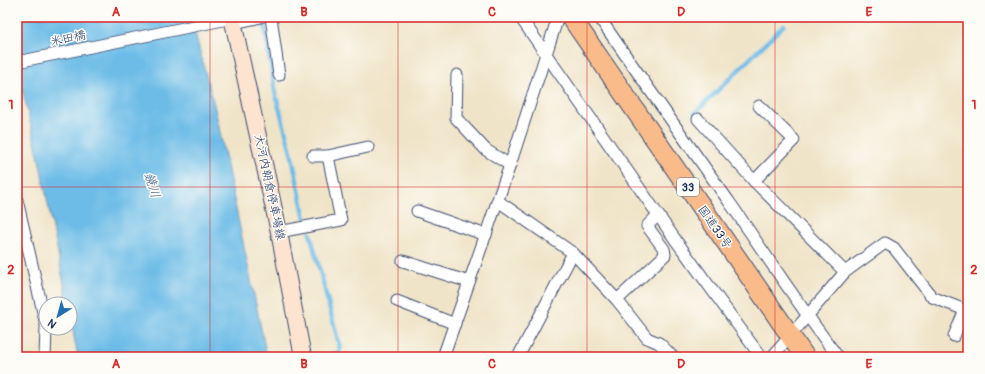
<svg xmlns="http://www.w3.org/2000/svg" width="985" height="374" viewBox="0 0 985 374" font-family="Pangolin,'Klee One',sans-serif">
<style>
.water{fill:#6cbce7;stroke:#4476a2}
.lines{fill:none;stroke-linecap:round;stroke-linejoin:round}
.stream{stroke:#6cbce7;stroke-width:4.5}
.minor-casing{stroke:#3b4a6e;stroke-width:13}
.secondary-casing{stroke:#3b4a6e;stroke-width:18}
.trunk-casing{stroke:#3b4a6e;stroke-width:21}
.minor{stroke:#fff;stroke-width:11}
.secondary{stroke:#fde4d1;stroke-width:16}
.trunk{stroke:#fabb8b;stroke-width:19}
.grid{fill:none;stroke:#d62828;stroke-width:1;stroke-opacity:0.55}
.labels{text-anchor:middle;stroke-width:3;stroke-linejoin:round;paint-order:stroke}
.shield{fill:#fdfcf7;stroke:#5f6c8c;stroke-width:1}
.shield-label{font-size:11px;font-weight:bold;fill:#1b2f5e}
.street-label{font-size:12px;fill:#1b2f5e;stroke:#fdfcf7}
.water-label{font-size:13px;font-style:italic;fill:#335987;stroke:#fdfcf7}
.neatline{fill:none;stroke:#d62828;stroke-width:1.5}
.grid-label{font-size:13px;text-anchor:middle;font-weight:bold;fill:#d62828}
</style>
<rect width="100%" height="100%" fill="#fdfcf7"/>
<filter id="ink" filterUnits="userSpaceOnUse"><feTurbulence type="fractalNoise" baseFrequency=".025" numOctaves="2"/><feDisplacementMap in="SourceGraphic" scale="8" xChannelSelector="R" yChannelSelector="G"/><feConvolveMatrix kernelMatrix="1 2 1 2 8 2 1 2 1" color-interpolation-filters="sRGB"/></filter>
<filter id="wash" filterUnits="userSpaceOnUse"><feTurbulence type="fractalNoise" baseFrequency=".012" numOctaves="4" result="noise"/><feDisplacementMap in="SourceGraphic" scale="16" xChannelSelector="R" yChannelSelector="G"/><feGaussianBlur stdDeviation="0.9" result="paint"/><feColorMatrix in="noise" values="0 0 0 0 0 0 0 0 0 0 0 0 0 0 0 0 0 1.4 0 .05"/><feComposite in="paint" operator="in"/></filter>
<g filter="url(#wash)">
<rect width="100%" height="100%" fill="#f0e4c8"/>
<path class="water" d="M17 17H191L216 113 267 357H78L70 316V304H68L39 159 17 68Z"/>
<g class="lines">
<g class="stream">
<path d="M264 22 275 92 291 152 305 219"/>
<path d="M695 113 784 25"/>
<path d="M310 233 340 348 339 352 330 357"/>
</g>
</g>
</g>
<g filter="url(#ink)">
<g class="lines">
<defs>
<g id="minor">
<path d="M271 17 279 75"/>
<path d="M520 17 677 242 761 357"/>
<path d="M599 17C642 80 686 141 730 203 766 255 800 307 838 357"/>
<path d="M234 23 261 17"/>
<path d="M17 62 233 18"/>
<path d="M457 75 456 118 486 150 510 165"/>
<path d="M698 119 754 181 845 272 772 357"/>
<path d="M313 156H328L368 147"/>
<path d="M754 181 794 140 759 106"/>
<path d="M17 200 46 325"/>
<path d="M498 201 573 253 617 300 647 338 659 343 673 357"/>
<path d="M417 211 486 235"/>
<path d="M279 232 341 220 328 156"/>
<path d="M403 261 469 282"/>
<path d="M845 272 885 243 894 248 932 297 965 310 954 336"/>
<path d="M617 300 665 255 664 249 647 226 658 215"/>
<path d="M397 301 455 324"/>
<path d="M45 357 46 328"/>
<path d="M443 357 510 165 558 17"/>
<path d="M518 357 573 253"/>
</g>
<path id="secondary" d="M232 17 279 232 303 357"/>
<path id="trunk" d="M571 17 805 357"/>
</defs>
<use href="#minor" class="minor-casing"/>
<use href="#secondary" class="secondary-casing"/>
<use href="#trunk" class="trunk-casing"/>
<use href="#minor" class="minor"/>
<use href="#secondary" class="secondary"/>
<use href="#trunk" class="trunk"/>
</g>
</g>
<path class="grid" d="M210 17V357M398 17V357M587 17V357M775 17V357M17 187H968"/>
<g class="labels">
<rect class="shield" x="677" y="178" width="22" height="18" rx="3"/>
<g class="shield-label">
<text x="688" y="191">33</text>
</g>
<g class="street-label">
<text transform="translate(68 38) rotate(-12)" y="4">米田橋</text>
<text transform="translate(270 187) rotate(78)" y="4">大河内朝倉停車場線</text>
<text transform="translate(715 227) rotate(55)" y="4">国道33号</text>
</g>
<g class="water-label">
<text transform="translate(153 185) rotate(73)" y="5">鏡川</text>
</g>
</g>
<rect width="985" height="374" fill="none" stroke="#fdfcf7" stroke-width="44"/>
<g transform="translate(58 316) rotate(217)"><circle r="19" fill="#fdfcf7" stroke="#a3aaba"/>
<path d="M0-3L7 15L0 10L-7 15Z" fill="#1f6fb2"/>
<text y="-6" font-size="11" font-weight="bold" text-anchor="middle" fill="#1b2f5e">N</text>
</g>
<rect x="22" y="22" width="941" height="330" class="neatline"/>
<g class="grid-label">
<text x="116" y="16">A</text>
<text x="304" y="16">B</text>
<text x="492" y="16">C</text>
<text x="681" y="16">D</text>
<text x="869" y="16">E</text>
<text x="11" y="109">1</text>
<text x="974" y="109">1</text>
<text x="11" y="274">2</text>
<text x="974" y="274">2</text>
<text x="116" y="368">A</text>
<text x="304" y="368">B</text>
<text x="492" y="368">C</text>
<text x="681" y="368">D</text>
<text x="869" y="368">E</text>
</g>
</svg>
